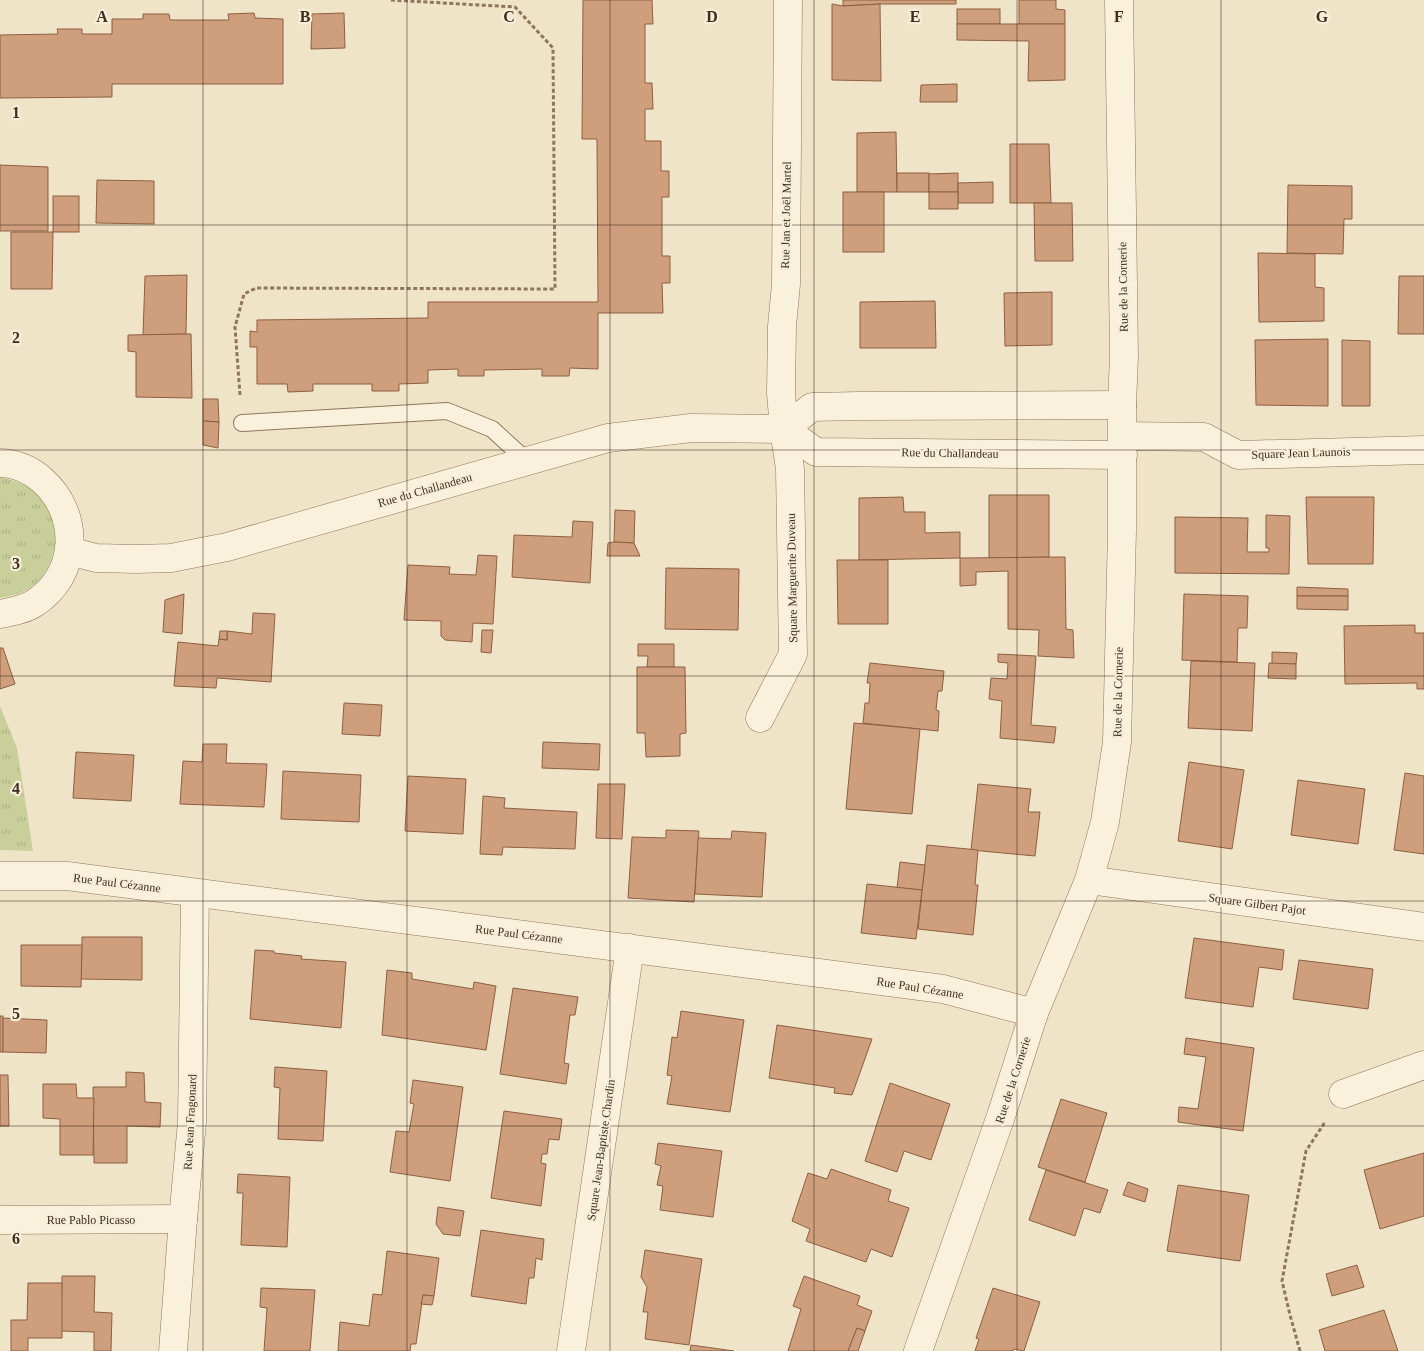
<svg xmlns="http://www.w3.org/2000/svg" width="1424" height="1351" viewBox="0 0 1424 1351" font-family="'Times New Roman',serif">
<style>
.grass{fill:url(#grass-tufts)}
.building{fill:#cf9f7d;stroke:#8d5f41}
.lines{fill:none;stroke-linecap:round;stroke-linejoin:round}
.service-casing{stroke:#8d765c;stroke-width:18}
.minor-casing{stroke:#8d765c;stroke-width:29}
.path{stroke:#8d765c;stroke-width:3;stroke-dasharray:4 2.5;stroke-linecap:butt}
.service{stroke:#faf1dc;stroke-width:16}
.minor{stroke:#faf1dc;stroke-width:28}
.grid{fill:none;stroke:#3d2e20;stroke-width:1;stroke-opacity:0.55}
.labels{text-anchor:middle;stroke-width:4.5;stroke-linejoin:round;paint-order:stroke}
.street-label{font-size:12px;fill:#3d2e20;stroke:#f7eed8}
.grid-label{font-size:16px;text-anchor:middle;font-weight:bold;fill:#3d2e20;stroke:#f7eed8;stroke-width:4.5;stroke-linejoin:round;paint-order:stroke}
</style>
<defs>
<pattern id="grass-tufts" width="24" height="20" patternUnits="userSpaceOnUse" patternTransform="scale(1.25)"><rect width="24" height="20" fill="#c9cf9b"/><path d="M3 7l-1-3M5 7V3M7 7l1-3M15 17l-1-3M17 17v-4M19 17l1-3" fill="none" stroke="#aeb285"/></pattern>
</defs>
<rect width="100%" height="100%" fill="#f0e4c8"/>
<g class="grass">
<path d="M0 477C13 480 24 484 35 492 63 514 61 561 35 584 25 593 12 596 0 598Z"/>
<path d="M0 706 17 748 33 851 0 850Z"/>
</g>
<g class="building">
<path d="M583 0H652L653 24H645V83H652L653 109H645V141H661V171H669V197H662V256H670V283H662L663 313H598V369L570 368 569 376H542V369L484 370V376H458V369L428 370V383L399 384V391H372V384H313V391L288 392 287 384H257V347H250V331L257 332V320L428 318V302H598L597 139H582Z"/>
<path d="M843 0H956V4H880L843 6Z"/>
<path d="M1019 0H1056V9L1065 10V24H1019Z"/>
<path d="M832 4 843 6 880 4 881 81 832 80Z"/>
<rect x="957" y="9" width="43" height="15"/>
<path d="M254 13 255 18 283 19V84H112V97L0 98V35L58 34 57 29H82V34H112V19H143V14H169L170 20H229L228 14Z"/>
<path d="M344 13 345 48 311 49 312 14Z"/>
<path d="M957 24H1065V80L1028 81 1029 41 957 40Z"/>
<path d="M957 84V102H920L921 85Z"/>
<path d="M896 132 897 192H857V133Z"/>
<path d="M1010 144H1049L1051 203H1010Z"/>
<path d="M0 165 48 167V231H0Z"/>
<rect x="897" y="173" width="32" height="19"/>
<path d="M958 173V192H929V174Z"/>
<path d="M97 180 154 181V224L96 223Z"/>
<path d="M993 182V203H958V183Z"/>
<path d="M1288 185 1352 186V219H1344L1343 254 1287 253Z"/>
<rect x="843" y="192" width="41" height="60"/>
<rect x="929" y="192" width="29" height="17"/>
<rect x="53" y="196" width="26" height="36"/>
<path d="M1034 203H1072L1073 261H1035Z"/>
<path d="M11 232H53L52 289H11Z"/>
<path d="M1258 253 1315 254V287L1324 288V321L1259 322Z"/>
<path d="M187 275 186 334 143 335 145 276Z"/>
<path d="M1399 276H1424V334H1398Z"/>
<path d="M1052 292V345L1005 346 1004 293Z"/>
<path d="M935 301 936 348H860V302Z"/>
<path d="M186 334H191L192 398 136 397V352L128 351V335Z"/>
<path d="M1328 339V406L1256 405 1255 340Z"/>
<path d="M1342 340 1370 341V406H1342Z"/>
<path d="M203 399H218L219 422 203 421Z"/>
<path d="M203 421 219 422 218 448 203 445Z"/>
<path d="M989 495H1049V557L989 558Z"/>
<path d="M903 497 904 512H925V533L960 532V558L859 560V498Z"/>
<path d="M1306 497H1374L1373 564H1308Z"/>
<path d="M615 510 635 511 634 543 614 542Z"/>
<path d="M1266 515 1290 516 1289 574 1175 573V517L1248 518 1247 552H1269V548H1266Z"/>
<path d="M573 521 593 522 590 583 512 577 514 535 572 537Z"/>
<path d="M614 542 634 543 640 556H607L608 543Z"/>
<path d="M478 555 497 556 493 624 473 623 472 642 445 640 441 636V621L404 620 408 565 450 567 449 574 476 575Z"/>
<path d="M1065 557 1066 629 1073 630 1074 658 1038 656 1039 630 1008 629V571L976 572V585L960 586V558Z"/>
<path d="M837 560H888V624H838Z"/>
<path d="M666 568 739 569 738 630 665 629Z"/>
<path d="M1297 587 1348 589V596H1297Z"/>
<path d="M184 594 182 634 163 632 165 600Z"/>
<path d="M1184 594 1248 596 1247 628H1238L1237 662 1182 660Z"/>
<path d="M1297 596H1348V610L1297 609Z"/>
<path d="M253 613 275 614 271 682 217 678 216 688 174 686 178 642 218 646 219 639 227 640V631L252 634Z"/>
<path d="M1415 625V633H1424V689H1417V683L1345 684 1344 626Z"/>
<path d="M482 630H493L491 653 481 652Z"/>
<path d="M220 631H227V640L219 639Z"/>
<path d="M638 644H674V667H647L648 656H638Z"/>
<path d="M0 648H3L15 684 0 689Z"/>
<path d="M1272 652 1297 653 1296 664H1272Z"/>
<path d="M998 654 1036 656 1031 725 1056 727 1054 743 1000 738 1002 701 989 699 991 678 1007 679 1008 663 998 662Z"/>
<path d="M1191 661 1255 663 1252 731 1188 728Z"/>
<path d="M870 663 944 671 942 691H938L936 710 939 711 938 731 863 723 865 703H869L870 683H867Z"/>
<path d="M1269 663 1296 664V679L1268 678Z"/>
<path d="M637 667H685L686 733 680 734V756L646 757 645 733H637Z"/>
<path d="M344 703 382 705 380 736 342 734Z"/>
<path d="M854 723 920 729 912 814 846 809Z"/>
<path d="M543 742 600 744 599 770 542 768Z"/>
<path d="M203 744H227L226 763 267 764 264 807 180 804 183 761 202 762Z"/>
<path d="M76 752 134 755 131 801 73 798Z"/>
<path d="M1189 762 1244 770 1232 849 1178 841Z"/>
<path d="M283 771 361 775 359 822 281 819Z"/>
<path d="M1405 773 1424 776V854L1394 850Z"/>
<path d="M408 776 466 779 463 834 405 831Z"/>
<path d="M1298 780 1365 789 1358 844 1291 835Z"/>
<path d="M598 784H625L622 839 596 838Z"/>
<path d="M978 784 1031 789 1028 812H1040L1035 856 971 850Z"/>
<path d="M483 796 505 798 504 808 577 812 575 849 503 847 502 855 480 854Z"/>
<path d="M666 830 699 831 694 902 628 898 632 837 666 838Z"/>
<path d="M732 831 766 833 762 897 695 894 698 838 731 839Z"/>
<path d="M927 845 978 850 975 885H978L973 935 918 929Z"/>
<path d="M900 862 925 865 922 890 897 888Z"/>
<path d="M867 884 922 890 916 939 861 933Z"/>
<path d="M82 937H142V980L81 979Z"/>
<path d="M1194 938 1284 950 1282 970 1259 967 1253 1007 1185 998Z"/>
<path d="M21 945H82L81 987 21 986Z"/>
<path d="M255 950 274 951V953L302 956 301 959 346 962 341 1028 250 1019Z"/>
<path d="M1299 960 1373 969 1368 1009 1293 999Z"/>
<path d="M387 970 412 973V979L473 989 474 982 496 986 486 1050 382 1035Z"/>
<path d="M513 988 578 997 575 1015H570L564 1063 569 1064 566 1084 500 1074Z"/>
<path d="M681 1011 744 1020 730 1112 667 1104 672 1076 667 1075 672 1037 677 1038Z"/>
<rect x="0" y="1016" width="3" height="36"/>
<path d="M3 1018 47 1020 46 1053 3 1052Z"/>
<path d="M777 1025 872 1039 852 1095 834 1093 835 1088 769 1078Z"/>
<path d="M1186 1038 1254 1048 1243 1131 1178 1122 1179 1107 1198 1109 1206 1057 1184 1054Z"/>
<path d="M275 1067 327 1071 323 1141 278 1139 280 1088 274 1087Z"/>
<path d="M126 1072 144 1073 145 1102 161 1103 160 1127 127 1126V1163H94L93 1087H126Z"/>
<path d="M0 1075H8L9 1126H0Z"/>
<path d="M413 1080 463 1087 450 1181 390 1172 396 1131 409 1132 414 1104 410 1103Z"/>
<path d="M890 1083 950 1104 931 1160 904 1151 897 1172 865 1161Z"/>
<path d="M43 1084H76L77 1098H94L93 1155H60V1119L43 1118Z"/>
<path d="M1061 1099 1107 1113 1085 1182 1038 1167Z"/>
<path d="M504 1111 562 1119 559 1140 549 1139 547 1154H542L541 1163 546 1164 541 1206 491 1198Z"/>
<path d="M658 1143 722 1151 713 1217 660 1210 663 1186 657 1185 661 1166 655 1164Z"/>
<path d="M1424 1153V1216L1380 1229 1364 1170Z"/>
<path d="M831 1169 891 1190 888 1201 909 1208 892 1257 871 1249 866 1262 806 1241 810 1229 792 1221 808 1173 827 1179Z"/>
<path d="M1046 1170 1108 1190 1100 1213 1084 1208 1075 1236 1029 1220Z"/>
<path d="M238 1174 290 1177 287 1247 241 1245 243 1193H237Z"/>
<path d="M1128 1182 1148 1189 1145 1202 1123 1195Z"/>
<path d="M1178 1185 1249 1195 1240 1261 1167 1251Z"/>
<path d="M438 1207 464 1211 460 1236 443 1234 436 1224Z"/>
<path d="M481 1230 544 1239 542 1260 536 1258 534 1278H529L526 1304 471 1296Z"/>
<path d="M645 1250 702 1259 689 1345 645 1339 648 1312H643L647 1287 641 1277Z"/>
<path d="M387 1251 439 1258 434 1296 423 1295 416 1344H411L410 1351H338L340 1322 369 1326 373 1294 382 1295Z"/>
<path d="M1357 1265 1364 1287 1332 1296 1326 1274Z"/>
<path d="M62 1276H95L94 1312 112 1313 111 1351H94V1332L61 1331Z"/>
<path d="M804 1276 860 1296 857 1305 872 1311 865 1331 857 1328 848 1351H788L801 1309 793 1306Z"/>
<path d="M28 1283H62V1338H28V1351H11V1320H27Z"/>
<path d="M261 1288 315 1290 310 1351H264L267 1308 260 1307Z"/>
<path d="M993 1288 1040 1302 1024 1351 1014 1349 1013 1351H975L979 1339 976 1338Z"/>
<path d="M423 1295 434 1296 432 1305 421 1304Z"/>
<path d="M1384 1310 1398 1351H1325L1319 1330Z"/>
<path d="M857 1328 865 1331 858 1351H848Z"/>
<path d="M691 1345 734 1351H690Z"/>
</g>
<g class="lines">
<defs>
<path id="service" d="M242 423 447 411 492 429 527 461"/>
<g id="minor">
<path d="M784 429 812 407 859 406 1122 405"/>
<path d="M1123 436 1204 437 1238 455 1424 450"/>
<path d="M0 463C15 463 31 470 42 480 81 514 79 576 33 604 23 610 11 612 0 614"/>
<path d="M69 551 96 558 136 559 171 558 227 547 608 438 691 428 784 429 816 452 1123 455"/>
<path d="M760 718 793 654 790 469 784 429 781 393 782 326 786 284 788 0"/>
<path d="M0 876H67L943 989 1034 1013"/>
<path d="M1089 880 1424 927"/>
<path d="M1343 1094 1424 1065"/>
<path d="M0 1220 183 1219"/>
<path d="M173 1351 183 1219 192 1122 195 893"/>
<path d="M571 1351 630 948"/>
<path d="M918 1351 1001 1116 1034 1013 1089 880 1105 822 1117 742 1122 530V405L1124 356 1119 0"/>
</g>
</defs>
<use href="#service" class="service-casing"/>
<use href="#minor" class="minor-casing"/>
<g class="path">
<path d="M240 395 235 327 244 294 256 288 555 289 553 48 515 7 390 0"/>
<path d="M1300 1351 1290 1315 1282 1281 1306 1151 1325 1122"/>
</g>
<use href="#service" class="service"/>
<use href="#minor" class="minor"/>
</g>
<path class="grid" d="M203 0V1351M407 0V1351M610 0V1351M814 0V1351M1017 0V1351M1221 0V1351M0 225H1424M0 450H1424M0 676H1424M0 901H1424M0 1126H1424"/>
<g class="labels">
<g class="street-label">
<text transform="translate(786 215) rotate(-89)" y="4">Rue Jan et Joël Martel</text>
<text transform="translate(1123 287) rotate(-91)" y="4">Rue de la Cornerie</text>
<text transform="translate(950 453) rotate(1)" y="4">Rue du Challandeau</text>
<text transform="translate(1301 453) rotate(-2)" y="4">Square Jean Launois</text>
<text transform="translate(425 490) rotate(-16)" y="4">Rue du Challandeau</text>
<text transform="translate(792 578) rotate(-91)" y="4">Square Marguerite Duveau</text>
<text transform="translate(1118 692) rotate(-89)" y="4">Rue de la Cornerie</text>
<text transform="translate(117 883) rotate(7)" y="4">Rue Paul Cézanne</text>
<text transform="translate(1257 904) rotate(8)" y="4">Square Gilbert Pajot</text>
<text transform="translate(519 934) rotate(7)" y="4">Rue Paul Cézanne</text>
<text transform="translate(920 988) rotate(9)" y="4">Rue Paul Cézanne</text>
<text transform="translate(1013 1080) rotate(-72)" y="4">Rue de la Cornerie</text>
<text transform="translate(190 1122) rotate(-87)" y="4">Rue Jean Fragonard</text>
<text transform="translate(601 1150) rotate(-82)" y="4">Square Jean-Baptiste Chardin</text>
<text x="91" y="1224">Rue Pablo Picasso</text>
</g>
</g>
<g class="grid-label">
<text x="102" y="22">A</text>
<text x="305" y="22">B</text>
<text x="509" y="22">C</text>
<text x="712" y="22">D</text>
<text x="915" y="22">E</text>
<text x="1119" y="22">F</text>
<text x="1322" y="22">G</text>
<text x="16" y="118">1</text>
<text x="16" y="343">2</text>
<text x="16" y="569">3</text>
<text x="16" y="794">4</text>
<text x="16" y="1019">5</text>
<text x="16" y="1244">6</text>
</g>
</svg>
